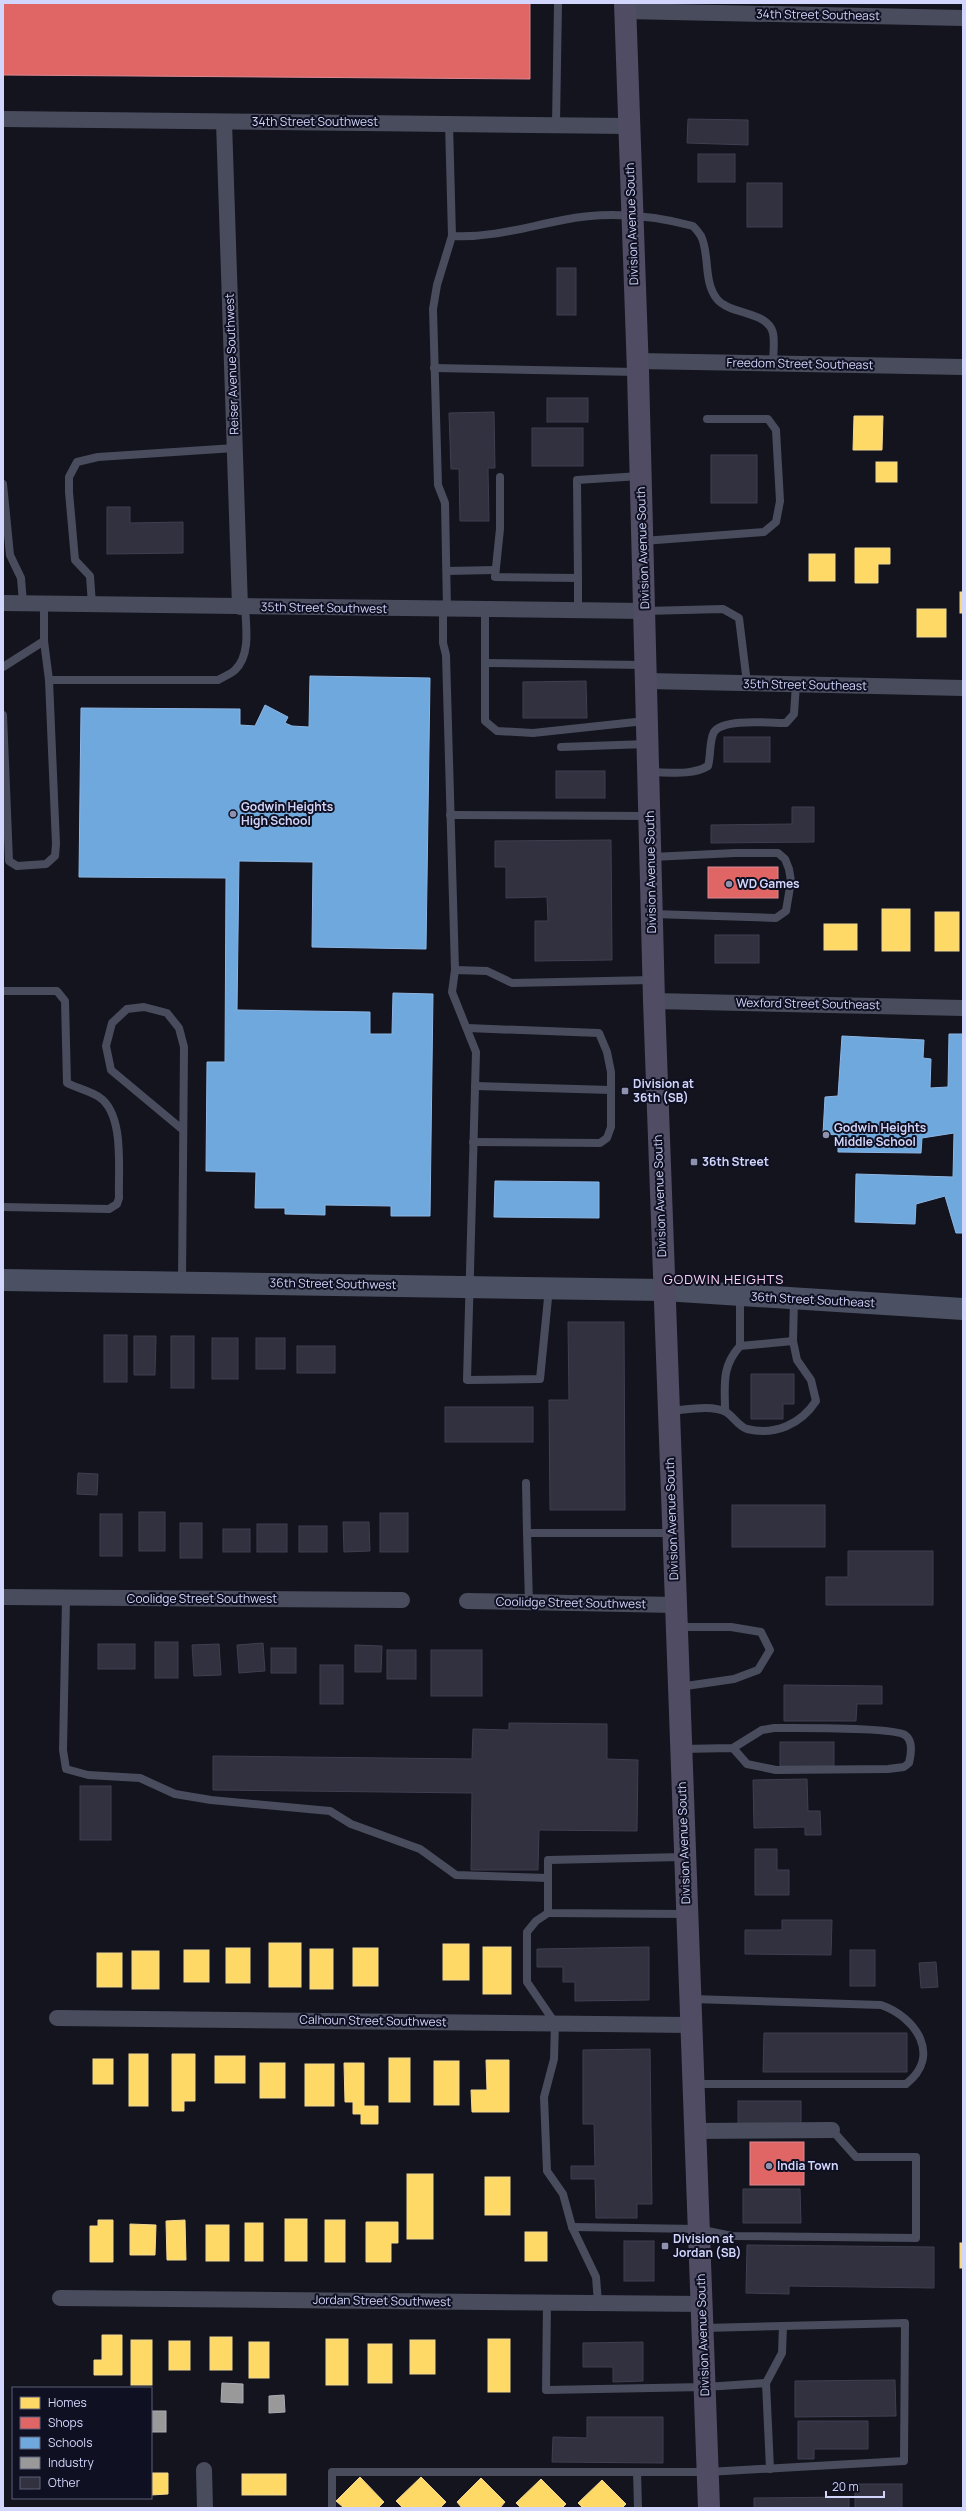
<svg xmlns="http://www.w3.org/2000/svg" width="966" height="2511" viewBox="0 0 966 2511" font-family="Manrope,sans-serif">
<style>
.homes{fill:#ffd966;stroke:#f2d893}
.shops{fill:#e06666;stroke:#dc8893}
.schools{fill:#6fa8dc;stroke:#8db6e6}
.industry{fill:#999;stroke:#aaabb7}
.building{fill:#31313f;stroke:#3e3f50}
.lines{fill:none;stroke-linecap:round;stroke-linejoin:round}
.lane{stroke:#494c5d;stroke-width:8}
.street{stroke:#494c5d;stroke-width:16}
.secondary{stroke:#4b5063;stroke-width:22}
.primary{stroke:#4f4c63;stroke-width:22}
.poi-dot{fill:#8f92ae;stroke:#0f1021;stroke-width:1.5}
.labels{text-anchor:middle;stroke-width:4;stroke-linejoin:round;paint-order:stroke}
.street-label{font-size:12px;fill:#d2d6fc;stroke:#0f1021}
.poi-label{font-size:12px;font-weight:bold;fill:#d2d6fc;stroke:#0f1021;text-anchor:start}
.neighbourhood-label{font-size:13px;letter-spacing:1px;fill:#fcd4f6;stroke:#0f1021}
</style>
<rect width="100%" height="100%" fill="#13141d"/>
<g class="homes">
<path d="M854 416H883L882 450H853Z"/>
<rect x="876" y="462" width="21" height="20"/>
<path d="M855 548H890V564H878V583H855Z"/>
<rect x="809" y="554" width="26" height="27"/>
<rect x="960" y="592" width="3" height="21"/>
<rect x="917" y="609" width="29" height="28"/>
<rect x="882" y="909" width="28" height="42"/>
<rect x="935" y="912" width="24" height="39"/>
<rect x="824" y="924" width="33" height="26"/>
<rect x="269" y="1943" width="32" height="44"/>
<rect x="443" y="1944" width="26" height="36"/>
<rect x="483" y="1947" width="28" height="47"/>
<rect x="226" y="1948" width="24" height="35"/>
<rect x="353" y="1948" width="25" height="38"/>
<rect x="310" y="1949" width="23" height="40"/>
<rect x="184" y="1950" width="25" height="32"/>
<rect x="132" y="1951" width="27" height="38"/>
<rect x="97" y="1953" width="25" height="34"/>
<rect x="129" y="2054" width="19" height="52"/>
<path d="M172 2054H195V2101H184V2111H172Z"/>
<rect x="215" y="2056" width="30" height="27"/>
<rect x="389" y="2058" width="21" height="44"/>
<rect x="93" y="2059" width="20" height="25"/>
<path d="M486 2060H509V2112H472L471 2090H487Z"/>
<rect x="434" y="2061" width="25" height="44"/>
<rect x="260" y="2063" width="25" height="35"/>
<path d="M344 2063H364V2106H378V2124H361V2114H353V2102H345Z"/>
<rect x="305" y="2064" width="29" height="42"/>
<rect x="407" y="2174" width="26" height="65"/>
<rect x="485" y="2177" width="25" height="38"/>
<rect x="285" y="2219" width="22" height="42"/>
<path d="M98 2220H113V2262H90V2226H98Z"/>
<path d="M185 2220 186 2260H167L166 2221Z"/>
<rect x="325" y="2220" width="20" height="42"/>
<path d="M366 2222H398V2243H391V2262H366Z"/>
<rect x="245" y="2223" width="18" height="38"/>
<path d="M130 2224 156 2225 155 2255H130Z"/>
<rect x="206" y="2225" width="23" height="36"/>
<rect x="525" y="2232" width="22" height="29"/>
<rect x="960" y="2243" width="3" height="25"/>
<path d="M102 2335H122V2375H94V2360H102Z"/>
<rect x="210" y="2337" width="22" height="33"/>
<rect x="326" y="2339" width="22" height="46"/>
<rect x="488" y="2339" width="22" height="53"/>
<rect x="131" y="2340" width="21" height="45"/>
<rect x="410" y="2340" width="25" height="34"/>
<rect x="169" y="2341" width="21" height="29"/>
<rect x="249" y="2342" width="20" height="36"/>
<rect x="368" y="2344" width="24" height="39"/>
<path d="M151 2473H168V2494L151 2495Z"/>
<rect x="242" y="2474" width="44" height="21"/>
<path d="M360 2477 384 2502 378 2508H344L336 2501Z"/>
<path d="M421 2477 446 2502 440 2508H403L396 2501Z"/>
<path d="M481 2478 505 2502 500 2508H462L457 2502Z"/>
<path d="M541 2479 566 2504 562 2508H521L516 2503Z"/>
<path d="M602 2480 626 2504 622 2508H583L578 2503Z"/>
</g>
<g class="shops">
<path d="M3 3H530V79L3 75Z"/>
<rect x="708" y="867" width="70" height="31"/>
<rect x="750" y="2142" width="54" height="43"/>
</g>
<g class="schools">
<path d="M310 676 430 678 426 949 312 947 313 862 239 861 237 1010 370 1012V1034H392L393 993 433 994 430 1216H391V1206L325 1205V1215L285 1214V1208H255L256 1172 206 1171 207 1062H225L226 878 79 877 81 708 240 709V725L255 726 265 705 288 717 285 723 292 726 309 727Z"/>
<path d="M949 1034H963V1233H956L945 1196 916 1204 915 1224 855 1222 856 1174 953 1177 954 1133 922 1138 921 1153 838 1152V1135L823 1134 825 1097 838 1096 842 1036 924 1040 923 1058 931 1059 930 1088 948 1087Z"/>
<path d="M495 1181 599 1182V1218L494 1217Z"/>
</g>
<g class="industry">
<path d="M222 2383 243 2384V2403L221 2402Z"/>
<path d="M284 2395 285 2412 269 2413V2396Z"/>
<rect x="151" y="2411" width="15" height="21"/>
</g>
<g class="building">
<path d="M688 119 748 120V145L687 143Z"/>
<rect x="698" y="154" width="37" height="28"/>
<rect x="747" y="183" width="35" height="44"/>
<rect x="557" y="268" width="19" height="47"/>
<rect x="547" y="398" width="41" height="24"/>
<path d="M494 412 495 468H488L489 521H460L459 469H451L449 413Z"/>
<rect x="532" y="428" width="51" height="38"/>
<rect x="711" y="455" width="46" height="48"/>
<path d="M107 507H130V523L183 522V553L107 554Z"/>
<path d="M586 681 587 718H523V682Z"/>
<rect x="724" y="737" width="46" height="25"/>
<rect x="556" y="771" width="49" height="27"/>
<path d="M792 807H814V842L711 843V825L792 824Z"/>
<path d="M611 840 612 960 535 961V921H548L547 897 506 898V867H495V841Z"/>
<rect x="715" y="935" width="44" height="28"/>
<path d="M568 1322H624L625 1510H550L549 1400H569Z"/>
<rect x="104" y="1335" width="23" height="47"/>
<path d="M134 1336H156L155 1375H134Z"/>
<rect x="171" y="1336" width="23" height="52"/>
<rect x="212" y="1338" width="26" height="41"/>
<rect x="256" y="1338" width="29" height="31"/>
<rect x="297" y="1346" width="38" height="27"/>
<path d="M751 1374H794V1404H783V1419H751Z"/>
<rect x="445" y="1407" width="88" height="35"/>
<path d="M78 1473 98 1474 97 1495 77 1494Z"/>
<rect x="732" y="1505" width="93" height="42"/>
<rect x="139" y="1512" width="26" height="39"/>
<rect x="380" y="1513" width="28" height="39"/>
<rect x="100" y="1514" width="22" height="42"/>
<path d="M343 1522H369L370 1551 344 1552Z"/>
<rect x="180" y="1523" width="22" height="35"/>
<rect x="257" y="1524" width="30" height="28"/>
<rect x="299" y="1526" width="28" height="26"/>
<rect x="223" y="1529" width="27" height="23"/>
<path d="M848 1551H933V1605H826V1577H848Z"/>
<rect x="155" y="1642" width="23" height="36"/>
<path d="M263 1643 265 1671 239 1673 237 1645Z"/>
<rect x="98" y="1644" width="37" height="25"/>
<path d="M219 1644 221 1675 194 1676 192 1645Z"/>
<path d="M355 1645 382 1646 381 1672H355Z"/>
<rect x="271" y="1648" width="25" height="25"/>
<rect x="387" y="1650" width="29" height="29"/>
<rect x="431" y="1650" width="51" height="46"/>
<rect x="320" y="1665" width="23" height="39"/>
<path d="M784 1685 882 1686V1704H857L856 1721H784Z"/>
<path d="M509 1723 607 1724V1759L638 1760 637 1831 539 1830 538 1870H471L472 1793 213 1790V1756L472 1759 473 1729 509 1730Z"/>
<rect x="780" y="1742" width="54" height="24"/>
<path d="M807 1779 808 1811H820L821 1835H805V1827L754 1828 753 1780Z"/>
<rect x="80" y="1786" width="31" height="54"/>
<path d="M755 1849H777V1870H789V1895H755Z"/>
<path d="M782 1920H832L831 1955 745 1954V1930H782Z"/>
<path d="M649 1947V2000L575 2001V1982H563V1967H537V1949Z"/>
<rect x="850" y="1950" width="25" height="36"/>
<path d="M936 1962 938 1987 921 1988 919 1963Z"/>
<path d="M764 2033H907V2072H763Z"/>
<path d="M650 2049 652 2204H637V2218H596L595 2179H571V2166H595L594 2124H583V2050Z"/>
<rect x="738" y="2101" width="63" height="24"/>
<path d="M743 2189H800L801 2223H743Z"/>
<rect x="624" y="2241" width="30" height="40"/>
<path d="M747 2245 934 2247V2288L789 2286V2294L746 2293Z"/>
<path d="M643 2342V2381L613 2382V2367H583V2343Z"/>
<path d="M895 2380 896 2416 795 2417V2381Z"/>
<path d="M587 2417H663V2463L552 2462 553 2437 587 2438Z"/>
<path d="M798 2421H868V2449H814V2459H798Z"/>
<rect x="855" y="2484" width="47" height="24"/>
<path d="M849 2497V2508H754V2498Z"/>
</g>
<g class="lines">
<g class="lane">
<path d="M556 124 558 3"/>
<path d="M452 236C491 238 526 227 563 220 607 211 651 215 693 226 696 229 699 233 701 236 710 254 703 282 717 299 730 315 768 311 773 333 775 342 773 354 773 364"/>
<path d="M434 368 637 372"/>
<path d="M500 477V529L495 577 578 578 577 480 640 476"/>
<path d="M3 484 10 555 21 578 23 603"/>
<path d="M643 541 764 532 776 522 780 501 776 430 768 419H707"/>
<path d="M447 571 495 570"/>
<path d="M92 604 90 576 75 560 69 492V477L77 462 98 457 235 448"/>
<path d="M443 609V643L446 655 455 970 452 992 476 1052 467 1380 540 1379 549 1288"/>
<path d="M447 609 445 503 438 485 433 309 437 285 452 236 449 123"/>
<path d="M485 609V721L497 731 533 733 645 721"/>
<path d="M578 610V578"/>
<path d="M645 611 723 609 739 618 747 683"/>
<path d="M485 663 645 665"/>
<path d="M3 667 44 641"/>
<path d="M49 680H218C223 677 231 674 235 670 251 655 246 626 245 607"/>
<path d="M3 715 9 861 17 866 46 864 55 856 56 844 49 680 44 641V603"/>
<path d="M561 747 647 744"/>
<path d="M649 772C668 772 692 776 708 766 711 756 709 741 714 732 723 718 770 723 786 723L794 714 796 684"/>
<path d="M450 815 649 816"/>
<path d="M652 857 735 853H778L785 859 789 869 791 881 786 911 776 918 653 914"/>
<path d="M455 970 487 971 512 983 652 980"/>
<path d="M3 991H57L65 1001 67 1083C77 1088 90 1091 99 1097 125 1114 118 1170 119 1198L117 1204 109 1209 3 1207"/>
<path d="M467 1028 599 1033 607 1052 611 1072V1127L607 1138 600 1143 473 1142"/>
<path d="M475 1086 611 1090"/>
<path d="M182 1281 184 1047 179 1028 167 1013 144 1007 127 1009 112 1023 106 1046 111 1070 183 1130"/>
<path d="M740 1346V1296"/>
<path d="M670 1411C685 1410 712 1404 726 1412 733 1416 738 1426 747 1429 775 1436 801 1424 816 1401L811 1380 797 1360 793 1341 794 1299"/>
<path d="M725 1411C725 1385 721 1367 740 1346L793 1341"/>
<path d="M526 1483 527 1533"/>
<path d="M66 1598 63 1750 66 1769 88 1775 140 1778 175 1794 211 1800 330 1811 351 1824 420 1849 456 1875 548 1878"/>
<path d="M529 1603 527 1533H673"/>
<path d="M679 1627H731L761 1632 770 1650 758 1670 734 1679 679 1687"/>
<path d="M681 1749 733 1748 762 1730 774 1728C795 1728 894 1727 905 1735 914 1741 911 1755 909 1763L904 1767 888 1769 776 1770 747 1764 733 1748"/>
<path d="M683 1857 548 1860V1913L686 1914"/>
<path d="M548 1913 536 1921 527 1932V1982L555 2023 554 2059 544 2097 547 2171 563 2194 572 2227 596 2277 598 2303"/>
<path d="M692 1999 881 2005C916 2017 942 2056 906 2084H695"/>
<path d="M572 2227 698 2229 732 2236 916 2238V2157H856L832 2130"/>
<path d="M547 2303 546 2390 705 2387 766 2383 770 2469"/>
<path d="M766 2383 782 2353 783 2326"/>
<path d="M637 2472 638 2508"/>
<path d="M332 2508V2472H708L904 2461 905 2323 704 2328"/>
</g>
<g class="street">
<path d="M625 11 963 18"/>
<path d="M3 119 628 126"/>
<path d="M224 122 240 607"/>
<path d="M637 361 963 367"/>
<path d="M3 603 644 611"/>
<path d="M647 681 963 688"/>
<path d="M654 1001 963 1008"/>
<path d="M3 1597 402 1600"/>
<path d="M467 1601 675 1605"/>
<path d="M57 2018 690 2025"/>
<path d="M694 2131 832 2130"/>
<path d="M60 2298 703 2304"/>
<path d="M204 2470 205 2508"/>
</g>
<path class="secondary" d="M3 1280 664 1290 963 1309"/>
<path class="primary" d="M625 3 638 372 654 1001 709 2508"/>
</g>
<g class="poi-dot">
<circle cx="233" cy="814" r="4"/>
<circle cx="729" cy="884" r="4"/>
<rect x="621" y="1087" width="8" height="8" rx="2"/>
<circle cx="826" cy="1135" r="4"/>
<rect x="690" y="1158" width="8" height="8" rx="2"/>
<circle cx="769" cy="2166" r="4"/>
<rect x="661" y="2242" width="8" height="8" rx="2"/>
</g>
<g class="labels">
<g class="street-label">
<text transform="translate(818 15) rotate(1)" y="4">34th Street Southeast</text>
<text x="315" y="126">34th Street Southwest</text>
<text transform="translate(632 224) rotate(-92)" y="4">Division Avenue South</text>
<text transform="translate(232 364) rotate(-92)" y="4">Reiser Avenue Southwest</text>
<text transform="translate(800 364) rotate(1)" y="4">Freedom Street Southeast</text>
<text transform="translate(643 548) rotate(-92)" y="4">Division Avenue South</text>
<text transform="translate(324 608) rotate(1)" y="4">35th Street Southwest</text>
<text transform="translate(805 685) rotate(1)" y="4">35th Street Southeast</text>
<text transform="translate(651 872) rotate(-91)" y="4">Division Avenue South</text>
<text transform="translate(808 1004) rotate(1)" y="4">Wexford Street Southeast</text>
<text transform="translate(660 1196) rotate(-92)" y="4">Division Avenue South</text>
<text transform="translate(333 1284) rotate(1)" y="4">36th Street Southwest</text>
<text transform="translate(813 1300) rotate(3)" y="4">36th Street Southeast</text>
<text transform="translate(672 1519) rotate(-92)" y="4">Division Avenue South</text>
<text x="202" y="1603">Coolidge Street Southwest</text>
<text transform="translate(571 1603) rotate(1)" y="4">Coolidge Street Southwest</text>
<text transform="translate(684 1843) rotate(-92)" y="4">Division Avenue South</text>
<text transform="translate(373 2021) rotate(1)" y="4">Calhoun Street Southwest</text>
<text transform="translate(382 2301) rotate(1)" y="4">Jordan Street Southwest</text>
<text transform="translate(703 2335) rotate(-92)" y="4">Division Avenue South</text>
</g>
<g class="poi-label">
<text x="241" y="811">Godwin Heights<tspan x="241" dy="14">High School</tspan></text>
<text x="737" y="888">WD Games</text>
<text x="633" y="1088">Division at<tspan x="633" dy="14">36th (SB)</tspan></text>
<text x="834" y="1132">Godwin Heights<tspan x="834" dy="14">Middle School</tspan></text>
<text x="702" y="1166">36th Street</text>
<text x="777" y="2170">India Town</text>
<text x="673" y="2243">Division at<tspan x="673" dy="14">Jordan (SB)</tspan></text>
</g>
<g class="neighbourhood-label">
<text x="724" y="1284">GODWIN HEIGHTS</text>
</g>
</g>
<rect width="966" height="2511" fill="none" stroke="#d2d6fc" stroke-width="8"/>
<rect x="12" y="2387" width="140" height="112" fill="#0f1021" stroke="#5d5f79"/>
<rect x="20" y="2397" width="20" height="12" fill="#ffd966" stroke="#5d5f79"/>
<text x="48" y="2407" font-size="12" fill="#d2d6fc">Homes</text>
<rect x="20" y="2417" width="20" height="12" fill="#e06666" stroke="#5d5f79"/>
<text x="48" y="2427" font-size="12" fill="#d2d6fc">Shops</text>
<rect x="20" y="2437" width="20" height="12" fill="#6fa8dc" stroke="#5d5f79"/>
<text x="48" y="2447" font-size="12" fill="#d2d6fc">Schools</text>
<rect x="20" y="2457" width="20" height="12" fill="#999999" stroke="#5d5f79"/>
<text x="48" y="2467" font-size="12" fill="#d2d6fc">Industry</text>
<rect x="20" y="2477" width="20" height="12" fill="#31313f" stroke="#5d5f79"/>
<text x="48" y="2487" font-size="12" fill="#d2d6fc">Other</text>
<path d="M826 2491v6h58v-6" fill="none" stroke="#d2d6fc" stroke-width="2"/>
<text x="832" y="2491" font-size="12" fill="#d2d6fc" stroke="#0f1021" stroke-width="3" paint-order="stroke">20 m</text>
</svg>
